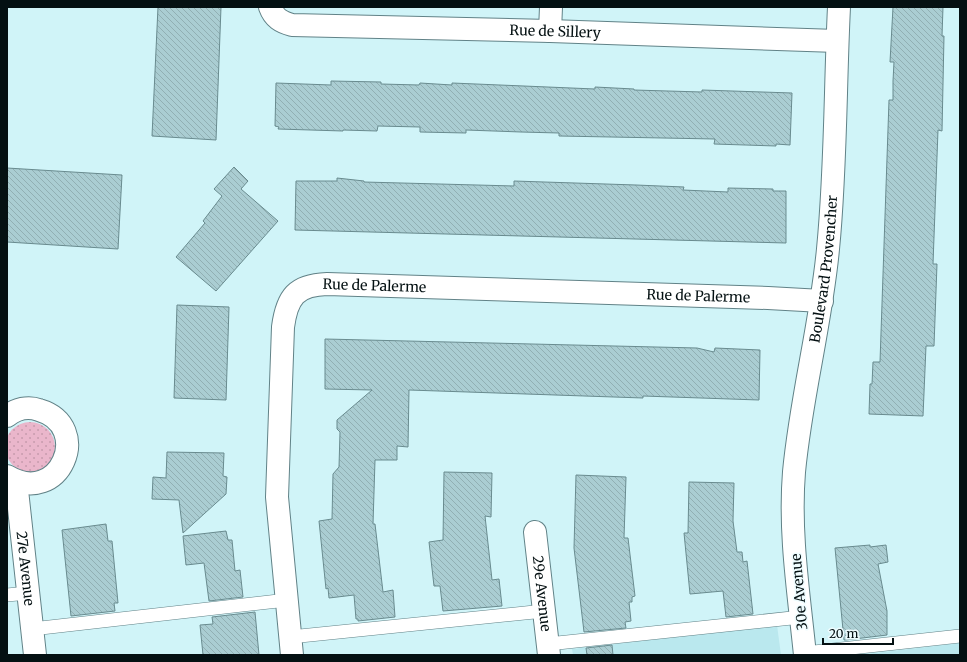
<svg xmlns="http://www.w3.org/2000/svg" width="967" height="662" viewBox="0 0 967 662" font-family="Merriweather,serif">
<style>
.built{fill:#bae8ee}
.grass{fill:url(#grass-dots)}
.building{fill:url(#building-back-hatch);stroke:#698b8f}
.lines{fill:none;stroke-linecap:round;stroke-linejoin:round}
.service-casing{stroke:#618287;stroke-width:14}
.minor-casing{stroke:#618287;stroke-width:24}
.tertiary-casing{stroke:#618287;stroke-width:24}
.service{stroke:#fff;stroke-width:13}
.minor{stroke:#fff;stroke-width:22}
.tertiary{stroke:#fff;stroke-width:22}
.labels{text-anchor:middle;stroke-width:3;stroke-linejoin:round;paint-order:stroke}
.street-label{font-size:14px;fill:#041012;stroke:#eefcfe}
</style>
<defs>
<pattern id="grass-dots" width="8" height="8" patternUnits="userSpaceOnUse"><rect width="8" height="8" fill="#eab6cb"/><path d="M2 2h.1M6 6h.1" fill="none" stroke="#c79bad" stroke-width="1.8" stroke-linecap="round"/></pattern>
<pattern id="building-back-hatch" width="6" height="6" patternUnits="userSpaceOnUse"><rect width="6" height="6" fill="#aacdd2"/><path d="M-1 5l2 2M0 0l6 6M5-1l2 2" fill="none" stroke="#91afb3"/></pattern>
</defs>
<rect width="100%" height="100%" fill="#d0f4f8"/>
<g class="built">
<path d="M777 625 781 655H573L572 649Z"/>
<path d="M960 643V655H857Z"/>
</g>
<circle class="grass" cx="30" cy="447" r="25"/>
<g class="building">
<path d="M158 7H221L216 140 152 136Z"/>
<path d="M893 7H943L942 36H944L942 131 938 130 933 264H937L934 346H926L923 416 869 414 870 384H872L873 362H880L889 100H893V81L894 62H890Z"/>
<path d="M331 81 381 82V84L419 85 420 83 452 85V83L595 89V87L634 89V90L702 92V90L792 93 790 145 776 144V146L714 144 715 139 559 136V133L521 132 466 130V133L420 132V127L378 126 377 131 343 130V131L278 129 279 127 275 126 276 83 331 85Z"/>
<path d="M234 167 248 181 241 189 278 221 216 291 176 257 205 223 203 221 222 196 214 189Z"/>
<path d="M7 168 122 175 118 249 7 242Z"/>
<path d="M337 178 364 181V182L514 186V181L636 185 684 187 683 190 728 192V188L773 189V191H786V243L295 230 296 181H337Z"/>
<path d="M177 305 229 307 226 400 174 398Z"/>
<path d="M325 339 697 348 714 352 715 348 760 350 759 400 643 396V398L409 390 408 447 397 446V460H375L373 524H375L383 592 393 590 395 617 358 621V619H356L354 595 329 598 328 588 326 589 319 521 332 519 333 474 339 467 340 432 337 429V420L372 390 325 389Z"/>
<path d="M167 452 224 453 223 476 227 477 226 494 183 533 179 500 152 499 153 477 166 478Z"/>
<path d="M444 472 492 473 491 517 485 516 492 580 499 579 502 606 443 611 440 586H434L429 542 443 540Z"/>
<path d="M576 475 626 477 624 538H628L635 596 632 597V602H629L631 621 625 622 626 628 584 632 574 548Z"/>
<path d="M689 482 734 483 733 521 737 552H742L743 562 747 561 753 614 726 617 723 591 690 594 684 533H688Z"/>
<path d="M106 524 108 541H112L118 603H114L115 611 71 616 62 530Z"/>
<path d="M226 531 228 540H232L235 571 240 570 243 597 209 601 204 563 186 565 183 536Z"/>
<path d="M870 545V547L886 545 888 562 878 564 887 611V635L846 640H844L835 548Z"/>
<path d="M255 612 259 655H203L200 625 213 624 212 617Z"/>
<path d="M612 645 613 655H587L586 648Z"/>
</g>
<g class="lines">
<defs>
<g id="service">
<path d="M7 595 28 593"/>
<path d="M32 629 287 600"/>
<path d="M290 637 544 611"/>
<path d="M548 644 801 617"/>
<path d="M805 653 960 636"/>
</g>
<g id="minor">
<path id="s1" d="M270 7C274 18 281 22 292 25L550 31 837 41"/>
<path d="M550 31 551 7"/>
<path d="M7 416C16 409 28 406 39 410 94 426 60 508 7 476"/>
<path id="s2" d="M16 481 35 655"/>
<path id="s3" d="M535 532 549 655"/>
<path id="s4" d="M292 655 277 497 283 327C287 297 296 285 327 284L768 298 822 301"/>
</g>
<g id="tertiary">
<path id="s5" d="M805 655C799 595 789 533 794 472 801 397 821 324 828 249 836 169 835 88 839 7"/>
</g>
</defs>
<use href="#service" class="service-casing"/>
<use href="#minor" class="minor-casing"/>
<use href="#tertiary" class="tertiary-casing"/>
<use href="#service" class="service"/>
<use href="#minor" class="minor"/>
<use href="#tertiary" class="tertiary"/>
</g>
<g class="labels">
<g class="street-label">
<text dy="5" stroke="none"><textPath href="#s1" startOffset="293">Rue de Sillery</textPath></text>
<text dy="5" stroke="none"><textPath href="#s5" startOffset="389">Boulevard Provencher</textPath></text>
<text dy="5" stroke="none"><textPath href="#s4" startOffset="446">Rue de Palerme</textPath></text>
<text dy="5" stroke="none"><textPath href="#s4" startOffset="770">Rue de Palerme</textPath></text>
<text dy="5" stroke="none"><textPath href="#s2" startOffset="88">27e Avenue</textPath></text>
<text transform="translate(799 592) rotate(-95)" y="5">30e Avenue</text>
<text dy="5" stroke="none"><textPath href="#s3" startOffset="62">29e Avenue</textPath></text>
</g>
</g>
<rect width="967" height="662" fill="none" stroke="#041012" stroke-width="16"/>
<path d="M823 638v6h70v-6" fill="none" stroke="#041012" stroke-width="2"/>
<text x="829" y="638" font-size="12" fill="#041012" stroke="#eefcfe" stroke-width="3" paint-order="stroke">20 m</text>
</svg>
